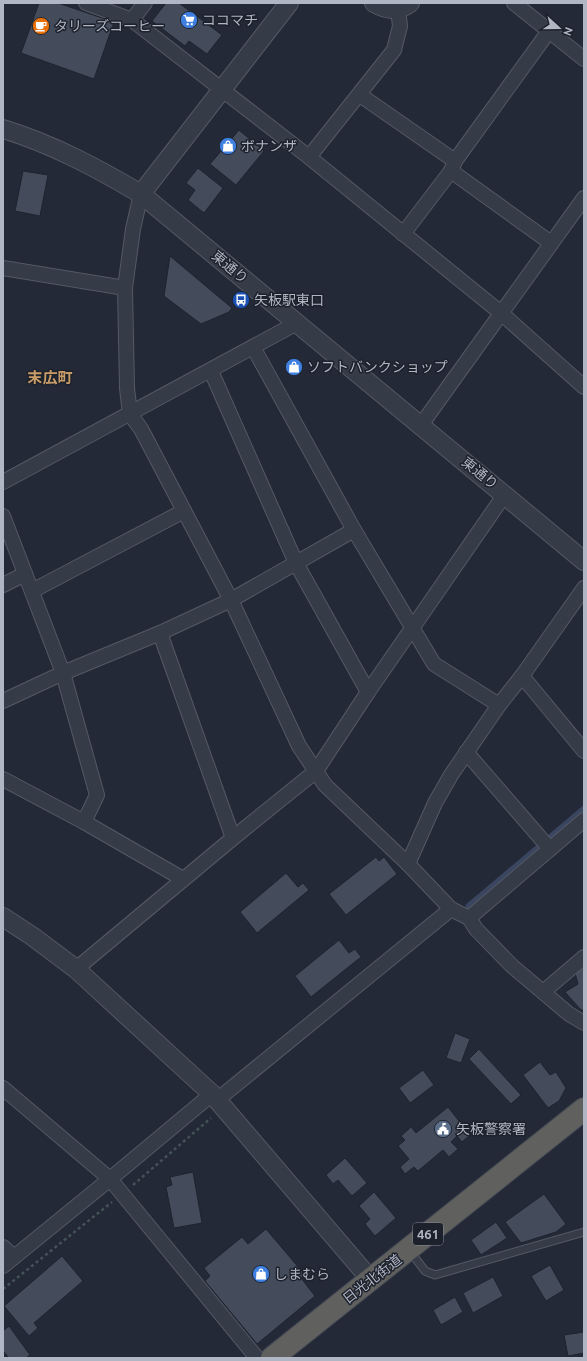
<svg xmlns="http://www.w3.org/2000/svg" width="587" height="1361" viewBox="0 0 587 1361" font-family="Ubuntu,'Noto Sans JP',sans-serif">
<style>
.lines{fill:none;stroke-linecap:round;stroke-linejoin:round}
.stream{stroke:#3a455f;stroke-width:5}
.building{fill:#444c5b;stroke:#1e232e}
.service-casing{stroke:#545965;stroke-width:9}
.minor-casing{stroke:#545965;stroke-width:16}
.tertiary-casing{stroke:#545965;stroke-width:20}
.trunk-casing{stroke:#414652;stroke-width:24}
.path{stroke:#445357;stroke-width:2.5;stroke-dasharray:3 3;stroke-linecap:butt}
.service{stroke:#363c47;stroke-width:7}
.minor{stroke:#363c47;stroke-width:14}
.tertiary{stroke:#363c47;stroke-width:18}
.trunk{stroke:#60605e;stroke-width:22}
.labels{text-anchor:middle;stroke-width:3;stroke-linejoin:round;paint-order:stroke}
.shield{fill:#1c212c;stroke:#848996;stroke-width:1}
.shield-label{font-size:13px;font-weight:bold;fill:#b1b6c4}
.poi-label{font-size:14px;fill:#b1b6c4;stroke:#1c212c;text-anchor:start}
.street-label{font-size:14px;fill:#b1b6c4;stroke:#1c212c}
.neighbourhood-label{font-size:15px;font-weight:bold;fill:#c99c67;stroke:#1c212c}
</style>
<rect width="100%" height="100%" fill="#232937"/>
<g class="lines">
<path class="stream" d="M468 906 584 808"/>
</g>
<g class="building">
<path d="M39 3H58L114 22 94 79 21 53Z"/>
<path d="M166 3H179L222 35 207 54 189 41 185 46 152 21Z"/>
<path d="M239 130 264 151 236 185 210 164Z"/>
<path d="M198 168 223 188 204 213 188 200 195 190 186 183Z"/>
<path d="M23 171 48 175 40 216 15 211Z"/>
<path d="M170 256 232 308 229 312 201 324 164 296Z"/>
<path d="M376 857 379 861 384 857 397 874 346 915 329 894Z"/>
<path d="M286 873 298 887 303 883 309 890 257 933 240 912Z"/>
<path d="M339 940 349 953 355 949 361 957 311 997 295 976Z"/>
<path d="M584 967V1011L580 1009 565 992 578 984 575 973Z"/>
<path d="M455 1033 470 1039 461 1063 446 1058Z"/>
<path d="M479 1049 521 1095 511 1104 469 1059Z"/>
<path d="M540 1062 550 1075 556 1072 566 1088 559 1101 548 1108 523 1075Z"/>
<path d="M423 1070 434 1085 410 1103 399 1088Z"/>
<path d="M448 1107 470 1135 462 1142 457 1136 451 1142 458 1149 449 1157 443 1150 418 1171 414 1167 405 1174 400 1167 409 1159 398 1146 405 1140 401 1136 411 1127 416 1133Z"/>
<path d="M345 1158 367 1183 352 1196 338 1180 333 1184 326 1175Z"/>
<path d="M193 1172 202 1223 174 1228 166 1187 172 1185 170 1177Z"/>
<path d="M374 1192 396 1218 375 1236 365 1224 370 1219 359 1206Z"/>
<path d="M544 1194 566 1224 556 1232 521 1243 505 1222Z"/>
<path d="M496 1222 507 1238 481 1255 471 1240Z"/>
<path d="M266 1229 305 1275 301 1278 315 1296 257 1344 205 1281 210 1276 204 1268 242 1237 248 1244Z"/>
<path d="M62 1256 83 1281 34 1323 38 1328 29 1336 4 1306Z"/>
<path d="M550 1265 564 1290 546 1301 531 1276Z"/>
<path d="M493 1277 503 1296 473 1313 463 1293Z"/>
<path d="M455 1297 463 1312 441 1325 433 1310Z"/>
<path d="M9 1326 30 1355 26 1358H9L3 1351V1331Z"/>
<path d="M584 1332V1353L568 1356 564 1335Z"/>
</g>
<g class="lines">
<defs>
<path id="service" d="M410 1251 425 1271 435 1275 584 1232"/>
<g id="minor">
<path d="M86 3 132 20 309 157 501 313 584 387"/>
<path d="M514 3 584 59"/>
<path d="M132 20 145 3"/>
<path d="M360 95 455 161"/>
<path d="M309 157 394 50 400 26 398 9"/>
<path d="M451 171 551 243"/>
<path d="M141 194 133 229 125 288 127 388 130 414 141 429 231 600 299 746 325 785 408 864 451 909 469 918 476 929 512 966 569 1014 584 1023"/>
<path d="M403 234 451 171 455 161 549 31"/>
<path d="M3 268 125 288"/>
<path d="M253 347 354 530 434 664 499 705"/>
<path d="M211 371 296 563 368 692"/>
<path d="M421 425 584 198"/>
<path d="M3 482 297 323"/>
<path d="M3 516 63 673 97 795 84 822"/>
<path d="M3 585 25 574"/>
<path d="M32 591 184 511"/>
<path d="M160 633 233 838"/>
<path d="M522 676 584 751"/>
<path d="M3 701 63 673 160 633 231 600 354 530"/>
<path d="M466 752 550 849"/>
<path d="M3 779 84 822 183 879"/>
<path d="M408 864 435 803 451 775 499 705 522 676 584 588"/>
<path d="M469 918 584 820"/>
<path d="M76 969 233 838 316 771 368 692 505 494"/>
<path d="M543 992 584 957"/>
<path d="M3 1088 110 1179 257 1358"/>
<path d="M217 1100 451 909"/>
<path d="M3 1247 14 1257"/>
<path d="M3 1266 110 1179 212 1094"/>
</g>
<g id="tertiary">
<path d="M374 3C387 10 397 12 410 3"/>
<path d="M3 129C52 144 97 168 141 194L584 561"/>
<path d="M141 194 289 3"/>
<path d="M3 917 32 936 76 969 212 1094 371 1280"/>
</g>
<path id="trunk" d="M272 1358 584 1109"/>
</defs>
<use href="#service" class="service-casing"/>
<use href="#minor" class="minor-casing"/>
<use href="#tertiary" class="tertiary-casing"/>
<use href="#trunk" class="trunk-casing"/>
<g class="path">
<path d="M133 1185 211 1118"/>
<path d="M3 1289 112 1202"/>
</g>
<use href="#service" class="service"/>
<use href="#minor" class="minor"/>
<use href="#tertiary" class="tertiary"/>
<use href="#trunk" class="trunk"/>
</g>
<defs>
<symbol id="supermarket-disc" viewBox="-11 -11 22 22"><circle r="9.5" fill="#3f7fe0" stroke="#1c212c"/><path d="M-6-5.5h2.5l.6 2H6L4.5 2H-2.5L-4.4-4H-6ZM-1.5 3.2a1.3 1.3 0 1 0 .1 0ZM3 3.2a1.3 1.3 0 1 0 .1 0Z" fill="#fff"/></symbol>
<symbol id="cafe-disc" viewBox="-11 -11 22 22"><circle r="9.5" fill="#e8710a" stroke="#1c212c"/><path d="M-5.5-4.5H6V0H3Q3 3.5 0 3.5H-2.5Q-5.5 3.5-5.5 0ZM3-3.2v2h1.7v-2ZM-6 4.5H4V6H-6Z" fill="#fff"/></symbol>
<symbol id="shop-disc" viewBox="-11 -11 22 22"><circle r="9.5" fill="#3f7fe0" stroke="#1c212c"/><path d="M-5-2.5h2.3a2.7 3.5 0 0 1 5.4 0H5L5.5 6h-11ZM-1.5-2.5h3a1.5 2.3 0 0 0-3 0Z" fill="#fff"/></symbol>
<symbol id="bus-disc" viewBox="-11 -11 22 22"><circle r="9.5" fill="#1a4fb4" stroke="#1c212c"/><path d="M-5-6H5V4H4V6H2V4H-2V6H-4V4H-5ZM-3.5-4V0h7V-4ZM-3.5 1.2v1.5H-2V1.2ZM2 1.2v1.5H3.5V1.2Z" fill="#fff"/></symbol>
<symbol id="civic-disc" viewBox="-11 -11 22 22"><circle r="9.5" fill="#5c6f8a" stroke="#1c212c"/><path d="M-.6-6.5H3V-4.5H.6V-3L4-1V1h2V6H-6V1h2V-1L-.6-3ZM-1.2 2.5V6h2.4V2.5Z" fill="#fff"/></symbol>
</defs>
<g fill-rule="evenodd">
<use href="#supermarket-disc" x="179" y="10" width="20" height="20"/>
<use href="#cafe-disc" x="31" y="16" width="20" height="20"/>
<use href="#shop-disc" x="218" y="136" width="20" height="20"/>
<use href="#bus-disc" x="231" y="290" width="20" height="20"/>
<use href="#shop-disc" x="284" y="357" width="20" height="20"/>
<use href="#civic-disc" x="433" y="1119" width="20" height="20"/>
<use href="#shop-disc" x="251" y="1264" width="20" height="20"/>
</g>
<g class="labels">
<rect class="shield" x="413" y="1223" width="30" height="22" rx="3"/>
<g class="shield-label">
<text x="428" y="1239">461</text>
</g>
<g class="poi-label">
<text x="202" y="25">ココマチ</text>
<text x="54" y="31">タリーズコーヒー</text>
<text x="241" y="151">ボナンザ</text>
<text x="254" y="305">矢板駅東口</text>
<text x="307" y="372">ソフトバンクショップ</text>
<text x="456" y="1134">矢板警察署</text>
<text x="274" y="1279">しまむら</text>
</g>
<g class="street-label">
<text transform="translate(230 267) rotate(40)" y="5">東通り</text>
<text transform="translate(480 473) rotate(39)" y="5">東通り</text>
<text transform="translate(372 1279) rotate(-38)" y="5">日光北街道</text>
</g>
<g class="neighbourhood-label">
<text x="50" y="383">末広町</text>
</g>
</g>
<rect width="587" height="1361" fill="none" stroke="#b1b6c4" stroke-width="8"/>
<g transform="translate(559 28) rotate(111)" stroke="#1c212c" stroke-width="3" paint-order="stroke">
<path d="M0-3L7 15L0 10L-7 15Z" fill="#b1b6c4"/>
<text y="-6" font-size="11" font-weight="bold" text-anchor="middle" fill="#b1b6c4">N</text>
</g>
</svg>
